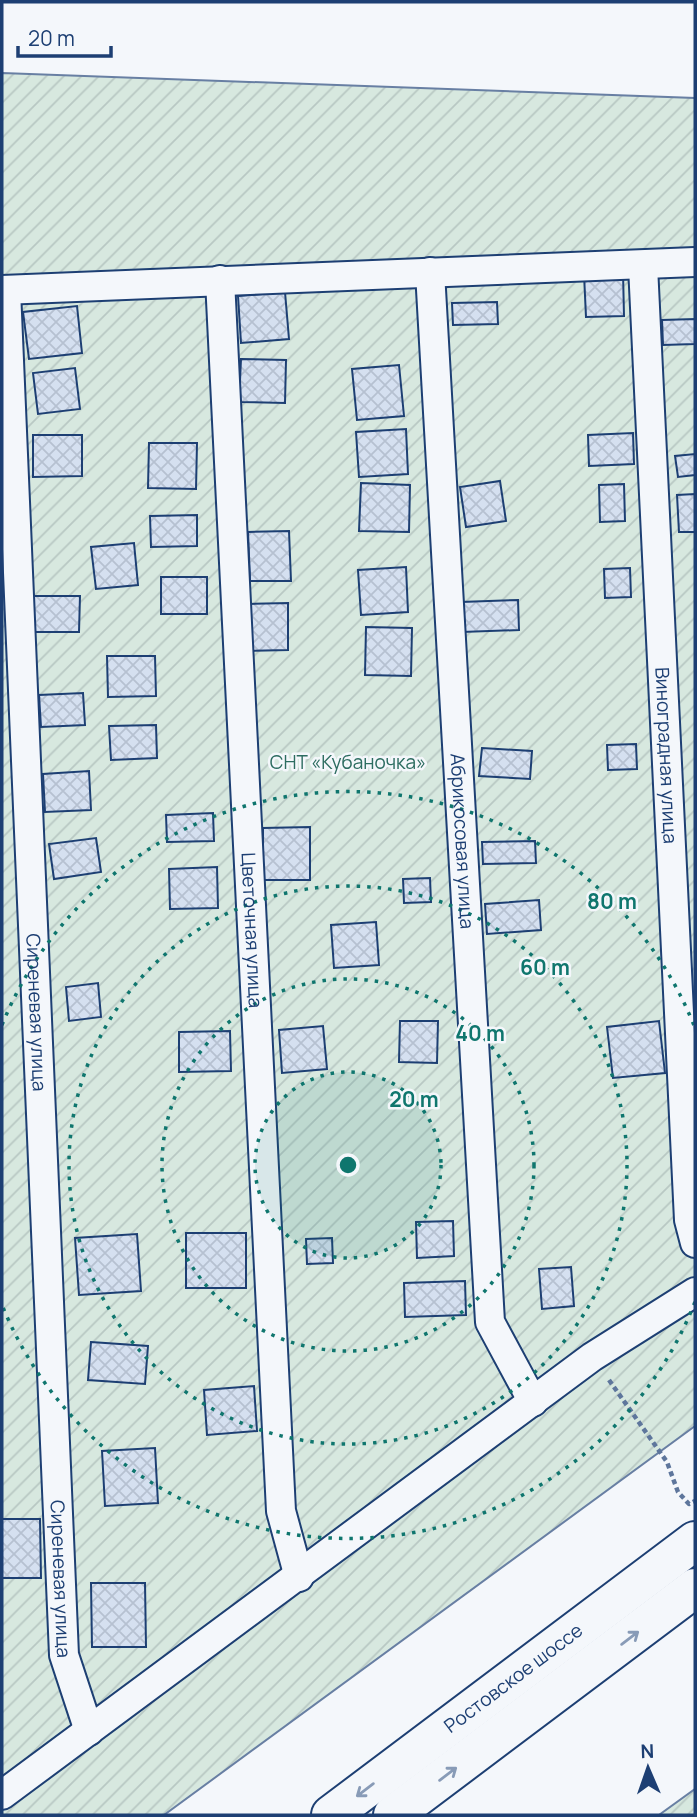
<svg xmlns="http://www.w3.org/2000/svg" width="697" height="1817" viewBox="0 0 697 1817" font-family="Manrope,sans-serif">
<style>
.garden{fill:url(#garden-furrows);stroke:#687fa3;stroke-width:2}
.building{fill:url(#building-cross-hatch);stroke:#1d3f73;stroke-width:2}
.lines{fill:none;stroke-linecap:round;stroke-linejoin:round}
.minor-casing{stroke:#1d3f73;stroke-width:32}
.trunk-casing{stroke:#1d3f73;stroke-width:42}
.path{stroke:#5e769c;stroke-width:4.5;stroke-dasharray:5 3.5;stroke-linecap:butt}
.minor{stroke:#f4f7fb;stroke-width:28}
.trunk{stroke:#f4f7fb;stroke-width:38}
.oneway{stroke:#889bb7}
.ring{fill:none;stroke:#0f766e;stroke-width:3.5;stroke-dasharray:3.5 7}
.labels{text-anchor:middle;stroke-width:5;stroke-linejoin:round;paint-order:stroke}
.street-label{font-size:19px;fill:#1d3f73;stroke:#f4f7fb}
.park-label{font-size:19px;fill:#2c6c60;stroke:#f4f7fb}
.centre{fill:#0f766e;stroke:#f4f7fb;stroke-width:3.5}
.ring-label{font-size:21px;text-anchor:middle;font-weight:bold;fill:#0f766e;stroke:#f4f7fb;stroke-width:5;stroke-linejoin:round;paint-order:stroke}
</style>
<defs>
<pattern id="garden-furrows" width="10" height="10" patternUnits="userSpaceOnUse" patternTransform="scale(1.75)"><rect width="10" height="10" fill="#d7e8df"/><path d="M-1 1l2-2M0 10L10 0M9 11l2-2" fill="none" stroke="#b8c8c3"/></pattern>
<pattern id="building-cross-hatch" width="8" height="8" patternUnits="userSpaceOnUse" patternTransform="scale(1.75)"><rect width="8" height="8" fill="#d5e0f0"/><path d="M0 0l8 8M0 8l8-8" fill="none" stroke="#b6c1d1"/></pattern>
</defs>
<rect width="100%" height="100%" fill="#f4f7fb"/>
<g class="garden">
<path d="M2 73 695 98V1426L164 1815H2Z"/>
<path d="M695 1789V1815H659Z"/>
</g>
<g class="building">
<path d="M623 272 624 316 586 317 584 274Z"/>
<path d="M285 292 289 339 241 343 238 296Z"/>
<path d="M497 302 498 324 453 325 452 303Z"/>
<path d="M77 306 82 353 29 359 23 312Z"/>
<path d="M695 319V344L663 345 662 320Z"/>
<path d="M241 359 286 360 285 403 239 402Z"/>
<path d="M399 365 404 416 357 420 352 369Z"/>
<path d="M75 368 80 409 38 414 33 373Z"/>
<path d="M406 429 408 474 359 477 356 432Z"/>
<path d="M633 433 634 464 589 466 588 435Z"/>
<path d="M33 435H82V476L33 477Z"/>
<path d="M149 443H197L196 489 148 488Z"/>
<path d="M695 454V475L678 477 675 456Z"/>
<path d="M500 481 506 521 466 527 460 487Z"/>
<path d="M361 483 410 485 409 532 359 531Z"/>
<path d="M624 484 625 521 600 522 599 485Z"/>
<path d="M695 494V532H679L677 495Z"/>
<path d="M197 515V546L151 547 150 516Z"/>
<path d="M289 531 291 581H250L248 532Z"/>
<path d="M134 543 138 585 96 589 91 547Z"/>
<path d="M406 567 408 612 361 615 358 570Z"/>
<path d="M630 568 631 597 605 598 604 569Z"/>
<rect x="161" y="577" width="46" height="37"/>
<path d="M33 596H80L79 632H33Z"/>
<path d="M518 600 519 630 462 632 461 602Z"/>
<path d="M288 603V650L249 651 248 604Z"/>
<path d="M366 627 412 628 411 676 365 675Z"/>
<path d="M107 656H155L156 696 108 697Z"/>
<path d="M83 693 85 725 41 727 39 695Z"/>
<path d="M156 725 157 758 111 760 109 726Z"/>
<path d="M636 744 637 769 608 770 607 745Z"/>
<path d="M482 748 532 751 530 779 479 776Z"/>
<path d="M89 771 91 810 45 812 43 774Z"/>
<path d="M213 813 214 841 167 842 166 815Z"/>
<path d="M310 827V880H263V828Z"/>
<path d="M96 838 101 872 54 879 49 844Z"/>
<path d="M535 841 536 863 483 864 482 842Z"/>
<path d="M217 867 218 908 170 909 169 869Z"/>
<path d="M430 878 431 902 404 903 403 879Z"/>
<path d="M539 900 541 930 487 934 485 904Z"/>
<path d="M376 922 379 965 334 968 331 925Z"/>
<path d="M98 983 101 1017 69 1021 66 987Z"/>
<path d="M400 1021H438L437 1063 399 1062Z"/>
<path d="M659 1021 665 1073 613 1078 607 1027Z"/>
<path d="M323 1026 327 1069 282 1073 279 1030Z"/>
<path d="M230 1031 231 1071 179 1072V1032Z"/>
<path d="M453 1221 454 1256 417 1258 416 1222Z"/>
<rect x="186" y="1233" width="60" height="55"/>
<path d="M137 1234 141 1291 79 1295 75 1238Z"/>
<path d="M332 1238 333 1263 307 1264 306 1239Z"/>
<path d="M571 1267 574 1306 542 1309 539 1269Z"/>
<path d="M465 1281 466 1315 405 1317 404 1283Z"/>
<path d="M91 1342 148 1346 145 1384 88 1380Z"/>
<path d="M254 1386 257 1431 207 1435 204 1390Z"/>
<path d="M155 1448 158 1503 105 1506 102 1451Z"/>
<path d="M2 1519H40L41 1578H2Z"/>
<path d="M91 1583H145L146 1647H92Z"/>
</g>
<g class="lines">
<defs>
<g id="minor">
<path id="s1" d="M643 266 689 1220 695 1243"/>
<path id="s2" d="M430 272 490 1322 533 1402"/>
<path id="s3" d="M220 280 281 1511 299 1577"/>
<path d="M2 290 695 262"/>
<path id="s4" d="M6 290 64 1655 89 1731"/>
<path d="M2 1795 592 1357 695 1292"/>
</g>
<g id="trunk">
<path id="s5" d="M331 1815 695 1541"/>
<path d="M393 1815 695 1588"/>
</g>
</defs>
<use href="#minor" class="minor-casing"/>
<use href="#trunk" class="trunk-casing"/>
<path class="path" d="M609 1380 667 1462 678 1492 689 1504 695 1501"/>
<use href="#minor" class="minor"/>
<use href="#trunk" class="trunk"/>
</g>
<defs><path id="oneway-shaft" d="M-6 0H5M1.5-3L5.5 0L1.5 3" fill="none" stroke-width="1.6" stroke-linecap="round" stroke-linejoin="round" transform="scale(1.75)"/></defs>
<g class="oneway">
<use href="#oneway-shaft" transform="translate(630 1638) rotate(-37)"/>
<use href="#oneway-shaft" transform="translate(448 1774) rotate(-37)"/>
<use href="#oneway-shaft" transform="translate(365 1790) rotate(143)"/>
</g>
<circle cx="348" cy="1165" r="93" fill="#0f766e" fill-opacity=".12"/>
<g class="ring">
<circle cx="348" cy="1165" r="93"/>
<circle cx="348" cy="1165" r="186"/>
<circle cx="348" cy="1165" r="279"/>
<path d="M695 1302A373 373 0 0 1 2 1305M2 1025A373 373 0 0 1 695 1028"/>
</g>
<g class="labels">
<g class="street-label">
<text dy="7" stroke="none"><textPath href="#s1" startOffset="490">Виноградная улица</textPath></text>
<text dy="7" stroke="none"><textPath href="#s2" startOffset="570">Абрикосовая улица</textPath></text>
<text dy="7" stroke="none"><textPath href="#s3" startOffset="651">Цветочная улица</textPath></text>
<text dy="7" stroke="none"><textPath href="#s4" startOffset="723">Сиреневая улица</textPath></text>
<text dy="7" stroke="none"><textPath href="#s4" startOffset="1290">Сиреневая улица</textPath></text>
<text dy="7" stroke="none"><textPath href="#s5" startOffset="228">Ростовское шоссе</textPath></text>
</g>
<g class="park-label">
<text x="348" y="769">СНТ «Кубаночка»</text>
</g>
</g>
<circle cx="348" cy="1165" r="10" class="centre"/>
<g class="ring-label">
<text x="612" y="909">80 m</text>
<text x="545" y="975">60 m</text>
<text x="480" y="1041">40 m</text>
<text x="414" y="1107">20 m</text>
</g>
<rect width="697" height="1817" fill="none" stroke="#1d3f73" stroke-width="7"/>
<g transform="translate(648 1768) rotate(358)" stroke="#f4f7fb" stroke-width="5" paint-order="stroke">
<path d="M0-5L12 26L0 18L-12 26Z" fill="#1d3f73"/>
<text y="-10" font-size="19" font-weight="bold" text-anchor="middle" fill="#1d3f73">N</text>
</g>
<path d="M18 46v10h93v-10" fill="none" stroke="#1d3f73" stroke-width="3.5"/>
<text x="28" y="46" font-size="21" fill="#1d3f73" stroke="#f4f7fb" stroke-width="5" paint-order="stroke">20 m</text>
</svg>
